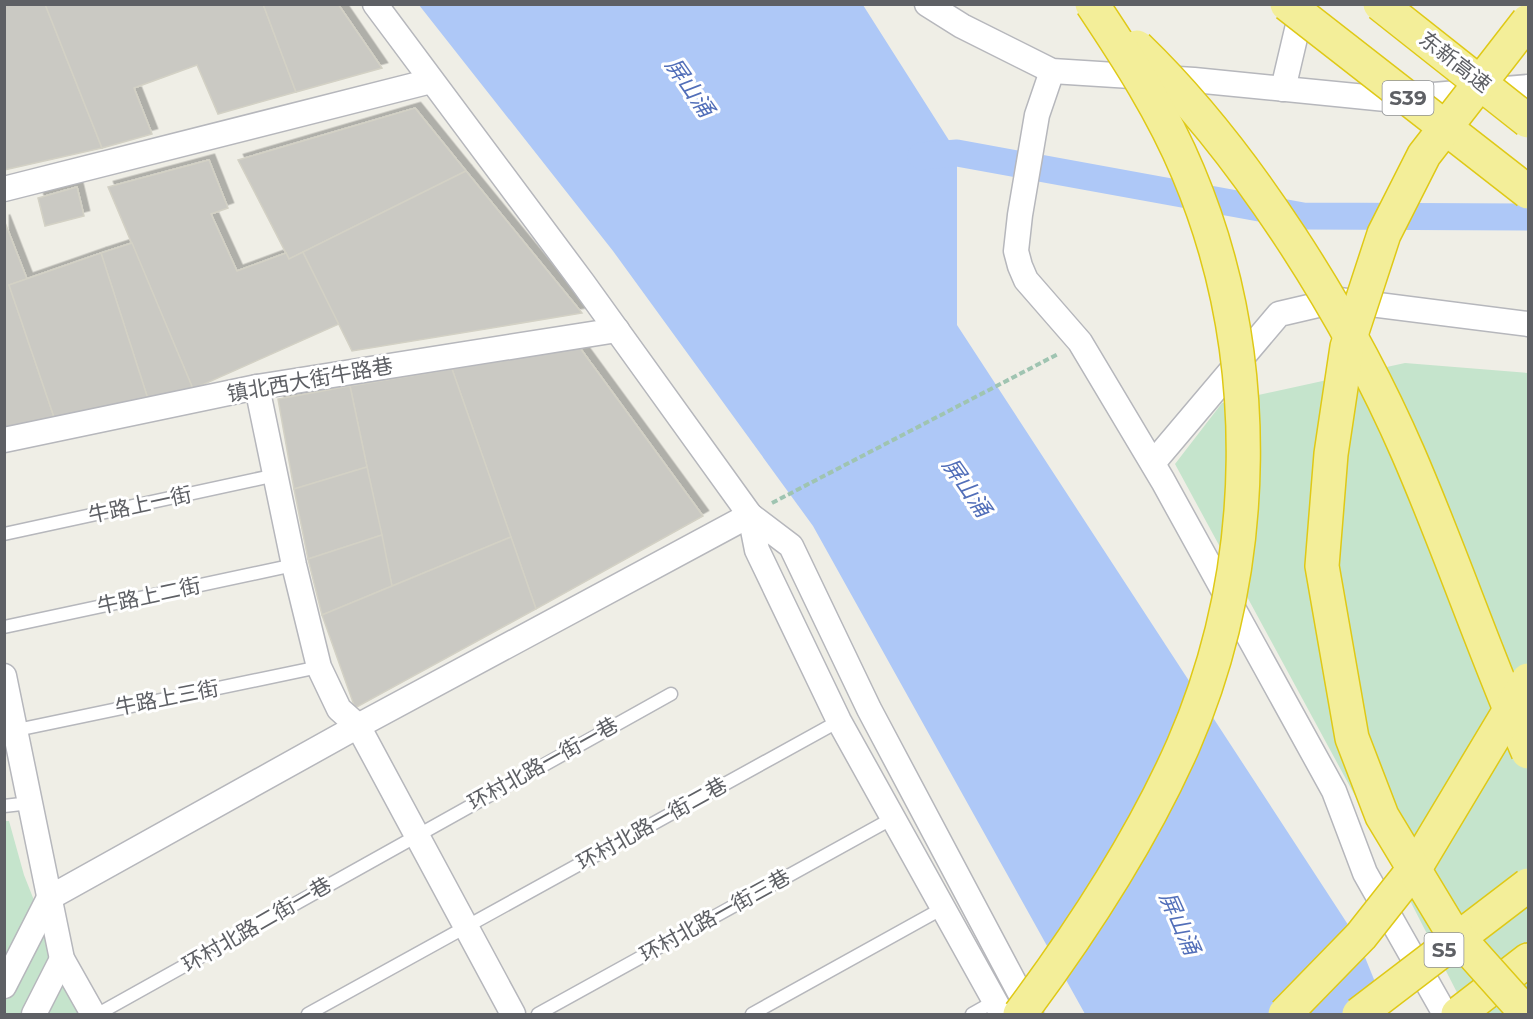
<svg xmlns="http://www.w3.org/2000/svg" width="1533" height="1019" viewBox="0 0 1533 1019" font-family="Montserrat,'Noto Sans SC',sans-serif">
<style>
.green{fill:#c5e4cc}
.water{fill:#aec8f7}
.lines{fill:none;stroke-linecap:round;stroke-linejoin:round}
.canal{stroke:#aec8f7;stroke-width:27}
.building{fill:#cac9c3;stroke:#d3d1c5;stroke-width:1.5;filter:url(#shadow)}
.lane-casing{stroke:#b6b7bc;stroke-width:15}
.street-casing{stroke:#b6b7bc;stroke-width:27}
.highway-casing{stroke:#dfc916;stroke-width:36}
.path{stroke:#9fc4b1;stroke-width:4;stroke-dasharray:6 3;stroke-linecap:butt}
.lane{stroke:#fff;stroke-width:12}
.street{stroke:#fff;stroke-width:24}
.highway{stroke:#f3ee99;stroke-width:33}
.highway-bridge-casing{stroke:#dfc916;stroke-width:36;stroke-linecap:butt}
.highway-bridge{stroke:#f3ee99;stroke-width:33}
.labels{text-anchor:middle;stroke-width:6;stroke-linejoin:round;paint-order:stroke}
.shield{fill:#fff;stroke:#8e9093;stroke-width:1.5}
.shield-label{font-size:20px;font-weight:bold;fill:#5e6065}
.street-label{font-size:21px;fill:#5e6065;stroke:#fff}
.water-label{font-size:22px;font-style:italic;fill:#526fb9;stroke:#fff}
</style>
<defs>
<filter id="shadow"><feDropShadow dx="5.5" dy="-5.5" stdDeviation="0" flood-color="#0004"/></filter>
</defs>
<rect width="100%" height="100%" fill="#efeee6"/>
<g class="green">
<path d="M1405 363 1528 373V1014H1468L1379 840 1175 464 1222 403Z"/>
<path d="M4 821H9L24 875 79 1014H5Z"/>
</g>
<path class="water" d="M419 5H863L957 153V325L1358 940 1388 1014H1085L813 526 613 251Z"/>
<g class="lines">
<path class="canal" d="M921 156 957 153 1303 216 1528 217"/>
</g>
<g class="building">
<path d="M4 4H45L102 148 4 170Z"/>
<path d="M45 4H263L296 92 218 114 197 65 134 88 152 134 102 148Z"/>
<path d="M263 4H338L382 68 296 92Z"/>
<path d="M415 108 466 171 289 259 238 160Z"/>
<path d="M209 160 228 208 211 214 237 271 286 253 289 259 303 252 339 324 193 389 108 187Z"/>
<path d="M466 171 582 313 352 351 303 252Z"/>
<path d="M77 187 84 216 45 226 38 198Z"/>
<path d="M4 220 27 279 9 285 55 420 4 431Z"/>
<path d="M132 243 193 389 148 399 101 253Z"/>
<path d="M101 253 148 399 55 420 9 285Z"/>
<path d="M580 348 703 516 536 609 452 369Z"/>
<path d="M452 369 511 537 392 586 350 386Z"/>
<path d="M350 386 367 467 294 489 278 399Z"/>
<path d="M367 467 382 535 308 559 294 489Z"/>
<path d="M382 535 392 586 322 615 308 559Z"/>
<path d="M511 537 536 609 355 708 322 615Z"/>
</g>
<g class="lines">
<defs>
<g id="lane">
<path d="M4 534 276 475"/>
<path d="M4 627 294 565"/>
<path d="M12 731 319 667"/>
<path d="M4 806 30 803"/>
<path d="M98 1014 671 694"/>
<path d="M308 1014 839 721"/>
<path d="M538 1014 893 818"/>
<path d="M752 1014 943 908"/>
<path d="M972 1014 995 1001"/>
</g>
<g id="street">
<path d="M375 4 583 283 750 515 791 546 869 709 1031 1014"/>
<path d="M927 4 962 26 1052 71 1194 80 1386 99 1528 87"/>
<path d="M1052 71 1037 115 1020 215 1016 251 1020 266 1026 280 1080 342 1163 481 1334 791 1365 873 1445 1014"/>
<path d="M1283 89 1303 4"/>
<path d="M4 189 431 81"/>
<path d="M257 387 294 565 319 667 339 709 358 726 513 1014"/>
<path d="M4 440 257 387 617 330"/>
<path d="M1153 463 1279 314 1339 300 1528 324"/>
<path d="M750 515 757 550 839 721 1002 1014"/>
<path d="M4 676 62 959 93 1014"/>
<path d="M4 986 49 898 358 726 750 515"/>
<path d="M34 1014 62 959"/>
</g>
<path id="highway" d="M1458 1014 1528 960"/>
</defs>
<use href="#lane" class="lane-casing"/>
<use href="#street" class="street-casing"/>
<use href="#highway" class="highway-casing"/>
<path class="path" d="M772 503 1058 354"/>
<use href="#lane" class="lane"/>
<use href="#street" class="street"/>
<use href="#highway" class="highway"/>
<defs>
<g id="highway-bridge">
<path d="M1287 4 1528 192"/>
<path d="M1380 4 1528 121"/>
<path d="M1137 47C1246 152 1348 315 1408 453 1451 552 1485 654 1528 752"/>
<path d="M1020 1014C1082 931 1141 841 1183 746 1261 567 1264 352 1188 172 1163 112 1128 58 1092 4"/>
<path d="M1285 1014 1361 936 1417 865 1528 680"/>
<path d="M1359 1014 1528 885"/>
<path d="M1527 1014 1449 927 1382 816 1352 738 1322 566 1331 454 1347 347 1384 234 1424 155 1528 21"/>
</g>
</defs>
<use href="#highway-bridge" class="highway-bridge-casing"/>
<use href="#highway-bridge" class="highway-bridge"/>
</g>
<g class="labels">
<g class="shield">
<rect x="1382.5" y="81" width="51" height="34" rx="4.5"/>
<rect x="1424.5" y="933" width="39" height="34" rx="4.5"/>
</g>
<g class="shield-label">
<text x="1408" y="105">S39</text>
<text x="1444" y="957">S5</text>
</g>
<g class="street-label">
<text transform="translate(1455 62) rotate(38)" y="7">东新高速</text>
<text transform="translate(310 380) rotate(-10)" y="7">镇北西大街牛路巷</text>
<text transform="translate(140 505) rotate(-12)" y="7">牛路上一街</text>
<text transform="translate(149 596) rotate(-12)" y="7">牛路上二街</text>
<text transform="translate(167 698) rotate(-11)" y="7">牛路上三街</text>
<text transform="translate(543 764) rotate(-29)" y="7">环村北路一街一巷</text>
<text transform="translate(652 824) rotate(-29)" y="7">环村北路一街二巷</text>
<text transform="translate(715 916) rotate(-29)" y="7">环村北路一街三巷</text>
<text transform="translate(257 925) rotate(-30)" y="7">环村北路二街一巷</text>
</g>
<g class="water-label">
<text transform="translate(690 87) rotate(55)" y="8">屏山涌</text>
<text transform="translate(967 487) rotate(55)" y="8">屏山涌</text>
<text transform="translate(1180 923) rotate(66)" y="8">屏山涌</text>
</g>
</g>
<rect width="1533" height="1019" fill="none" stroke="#5e6065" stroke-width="12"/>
</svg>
